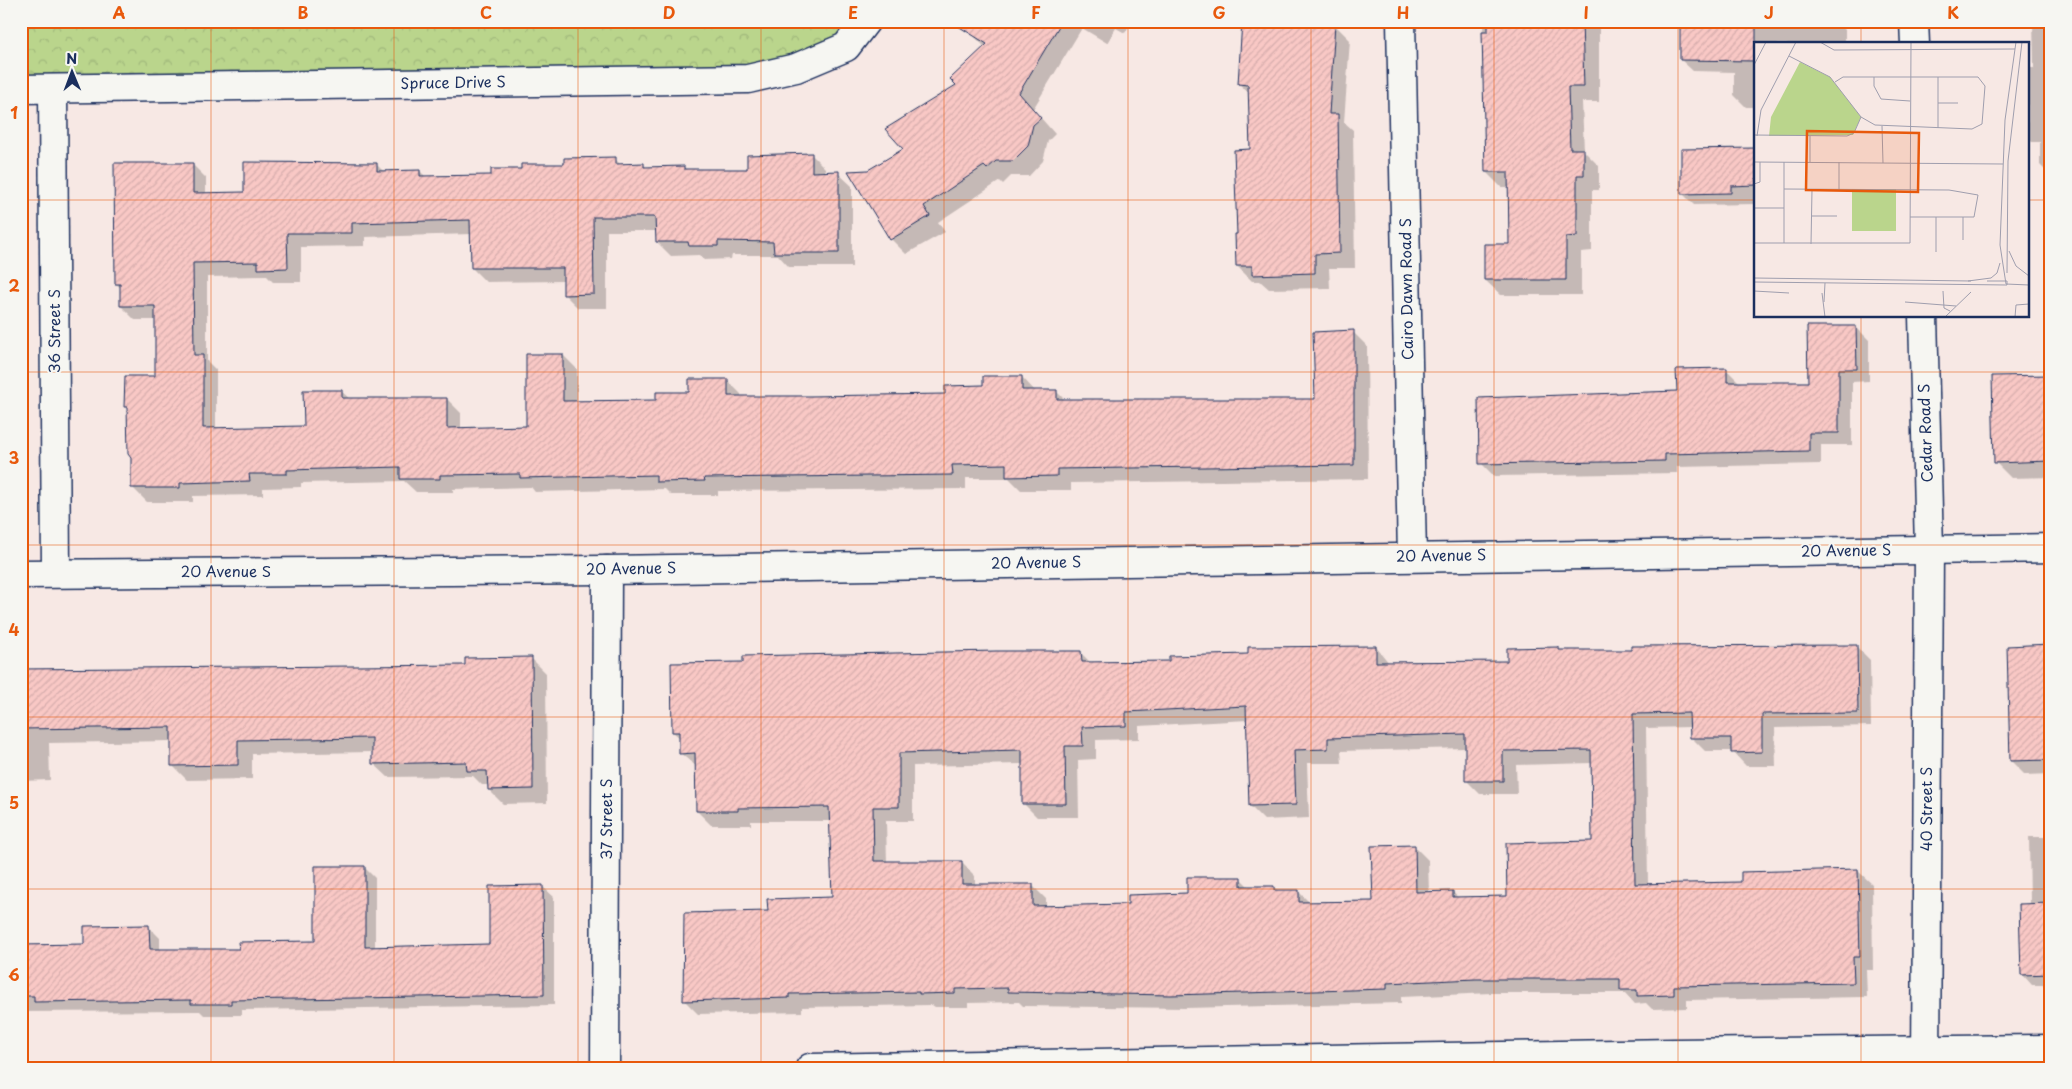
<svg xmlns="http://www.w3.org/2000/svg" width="2072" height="1089" viewBox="0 0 2072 1089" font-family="'Playpen Sans',sans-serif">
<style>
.park{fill:url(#park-crowns);stroke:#6a8275}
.shadow{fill:#0003;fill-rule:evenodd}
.building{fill:url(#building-hatch);stroke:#1b2f5e;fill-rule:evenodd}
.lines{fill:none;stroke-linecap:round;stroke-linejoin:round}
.street-casing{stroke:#1b2f5e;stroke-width:31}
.secondary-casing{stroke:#1b2f5e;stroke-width:31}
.street{stroke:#f6f6f2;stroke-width:28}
.secondary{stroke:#f6f6f2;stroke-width:28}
.grid{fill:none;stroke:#e8590c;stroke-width:1;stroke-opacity:0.55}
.labels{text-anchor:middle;stroke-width:4;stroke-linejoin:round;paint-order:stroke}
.street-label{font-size:15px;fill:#1b2f5e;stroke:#f6f6f2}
.inset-road{fill:none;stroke:#9f9eae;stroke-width:1}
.view{fill:#e8590c;fill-opacity:0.15;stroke:#e8590c;stroke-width:2.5}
.inset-edge{fill:none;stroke:#1b2f5e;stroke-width:2.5}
.neatline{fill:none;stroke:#e8590c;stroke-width:2}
.grid-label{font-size:16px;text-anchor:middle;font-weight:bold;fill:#e8590c}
</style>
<defs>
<pattern id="park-crowns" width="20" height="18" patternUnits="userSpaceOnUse" patternTransform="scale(1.25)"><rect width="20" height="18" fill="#bad58c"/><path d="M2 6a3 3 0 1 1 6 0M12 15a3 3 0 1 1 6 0" fill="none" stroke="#9fb77b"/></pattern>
<pattern id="building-hatch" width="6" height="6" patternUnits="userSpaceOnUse" patternTransform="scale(1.25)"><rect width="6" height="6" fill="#f9c8c5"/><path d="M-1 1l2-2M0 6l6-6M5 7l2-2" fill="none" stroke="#d5acac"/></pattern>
</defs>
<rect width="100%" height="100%" fill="#f7e8e4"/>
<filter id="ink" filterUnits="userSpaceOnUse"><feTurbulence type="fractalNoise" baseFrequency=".02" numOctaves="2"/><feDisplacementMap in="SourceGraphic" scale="10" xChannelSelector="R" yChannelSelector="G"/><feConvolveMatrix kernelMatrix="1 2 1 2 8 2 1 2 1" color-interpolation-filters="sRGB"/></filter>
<g filter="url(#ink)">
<path class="park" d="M21 21H866L796 68 21 89Z"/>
<g class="shadow">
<path d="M978 21H1132L1125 33 1116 28 1107 43 1082 28 1033 109 1055 134 1048 141 1043 161 1029 176H1011L1003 184 1000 181 938 222 945 232 906 254 891 239 868 171 904 149 958 85 985 47 971 33Z"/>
<path d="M1243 21H1337L1336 26 1350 40 1344 122 1353 130 1355 268H1329L1330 288 1269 289 1260 281H1252L1237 266 1239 236 1251 150 1250 94 1239 84Z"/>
<path d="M1483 21H1599V102H1582L1584 151 1599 166V190H1592V251L1581 252V295H1501L1485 280 1510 245V187H1501L1486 172Z"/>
<path d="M1681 21H1837L1845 30V44H1756V119V107H1746L1734 95V72L1693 71 1681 60Z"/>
<path d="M2033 21H2051V236L2047 232 2046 171 2040 165V142H2032L2028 139V68H2034Z"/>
<path d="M1756 149V204L1694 205 1683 194Z"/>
<path d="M811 154 825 168V173H838L852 186V267H789L778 255H732L731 259 704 260 699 255 671 256 657 242V231H607V308H578L564 294V281L486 282 472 268V234L365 237V246L301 247V282H273L267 276 207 277V361L216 370V429L305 427 341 391 350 399H447L461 413V429L527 427 563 355 577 369V402L657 401 690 393 727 380 741 394V397L946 396 1022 377 1036 392H1057L1065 400H1316L1353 332 1367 346 1368 479 1071 483V490H1021L1009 478H966V489L718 491V495H671L665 489 535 492 531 487 453 489V492H416L404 481 301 483V487L263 488V495L193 496V502H147L133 488 129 410 126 407 156 378V320H135L121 306V288L116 284 192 164 206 178V194L245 193 376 164 384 172 420 171 426 177 492 176 522 170 615 159 621 165 643 164 647 168 684 167 687 171 748 170Z"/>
<path d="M1856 327 1869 340V381L1852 382V445H1821V464L1677 467V473L1494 476 1481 463 1678 392 1727 370 1740 383H1809Z"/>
<path d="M2051 376V477L2011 478 1995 462Z"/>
<path d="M1856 646 1870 660 1871 726 1775 728 1776 766H1746L1732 751H1705L1691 737V727L1646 728 1648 885 1742 883 1858 871 1872 884 1873 970H1866L1867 997 1687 1000V1008L1652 1009 1646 1003 1635 1004 1625 993H1491L1401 997V1003L1186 1008 1023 1006 1019 1002 968 1003V1007H935L932 1005 802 1007V1012L698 1014 684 1000 769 912 833 899 831 821H751V825H711L697 811V767L680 753V738L673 732 1081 653 1091 663 1171 662 1376 647 1389 663 1508 662 1559 648 1562 652ZM1248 720 1250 806 1264 820 1309 818 1307 763H1342L1341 751 1466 748V780L1480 794H1517L1516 765 1592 763 1593 842 1509 898 1459 899 1453 892 1429 893 1428 860 1414 846 1374 902 1310 903 1298 891H1278L1274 887H1249L1240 878 1188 894 1129 905 1046 907V899L1032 885H975V876L961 862 887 863 886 821H913V766L1023 764 1024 804 1037 817H1079L1078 760 1096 759V740L1139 739V726Z"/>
<path d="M2051 646V774L2025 775 2011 761Z"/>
<path d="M531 658 546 673 547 803 503 804 489 790V785H482L473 776 388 777 373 763V752L252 754V779L187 780 172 765V741L49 743 50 780 21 781V671L466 666Z"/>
<path d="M2029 837H2051V985H2032L2022 974 2030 905Z"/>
<path d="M364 867 375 878V948L490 946 542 886 554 897V1005L242 1010V1015H204L200 1011 21 1012V946L85 945 149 927 160 938V950H240L316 942Z"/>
</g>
<g class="building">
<path d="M950 21H1062L1019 93 1041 118 1033 125 1028 146 1013 161H996L987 169 984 166 924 206 930 216 890 240 848 171 868 170 903 149 885 129 956 85 950 79 987 44Z"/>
<path d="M1242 21 1335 24 1329 114H1338L1340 253 1315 254V273L1252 275V266H1236L1235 234H1237L1234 150 1250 149 1248 85 1238 84Z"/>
<path d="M1488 21H1582L1584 87H1568L1570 149H1584V175H1577V236L1566 237V280H1484V244H1509L1508 172H1485L1482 31H1488Z"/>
<path d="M1680 21H1756V61L1680 60Z"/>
<path d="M1756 148V185L1731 186V193L1681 194V149Z"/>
<path d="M812 153V172L839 171V253H774L773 242 718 241V246H689L688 242H656L655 217H593L594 294 563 295V268H471L470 220 352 223V233H287L288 268 258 269V262L193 263 194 355H203V428L304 426 303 390H342V398H447V428L526 426V354H563V401L656 400V392H689V379H728V396H809L945 394V386L983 385V376H1022V390H1057V399H1315L1313 332 1354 330V465L1057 469V476L1006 477V464L952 465 953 475 704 478 705 481 656 482V475L520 478V474L440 475V479H400V467L287 470V474H249L250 481 180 483V488H131V458L128 454 127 407H124L125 376H155V306H120V284H115L114 163H193V193L244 192V162L377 163V171L420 170V176L491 175V169H521V164H564V158L616 157V164L644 163V167L684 166V169H747V155Z"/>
<path d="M1807 326H1856L1857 369H1839V433H1809V451L1665 454V461L1479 464 1478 398 1677 391 1676 369 1727 368V382H1808Z"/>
<path d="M2051 375V461L1994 463 1992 376Z"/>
<path d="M2051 644V760L2010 761 2007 646Z"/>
<path d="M1857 645 1858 713 1762 714V752L1731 753V738H1690L1689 713 1633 714 1635 884 1741 882V872L1858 869 1860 957H1853L1854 983 1674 986V995L1637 996V990H1620V979H1476L1387 983V989L1171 995 1008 992V988L955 989V993L919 994V992L789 994V998L683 1001 684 913 768 911 767 899 832 897 829 807 738 808V811H696L695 753 679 754V732H672L671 663 743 662V656L996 651H1081L1082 662 1169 661V656L1248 654V647L1376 646V662L1507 661V648L1559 647V650H1631V646ZM1246 706 1249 806 1296 805 1294 750 1328 749V738L1465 734V781H1503V751L1591 750 1592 841 1506 843 1507 896 1453 897V891L1416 892 1415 845 1371 846 1373 901 1299 902V890H1274V886H1241V877H1187V893L1128 895V904L1033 906V884H962V861H874L873 807H899V753L1022 750V804H1066L1065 746H1083L1082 727 1126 726V712Z"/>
<path d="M532 657 533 789 488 790 487 771H467L466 762 372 764V738L238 740V765L171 766V727L21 729V669L465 665V658Z"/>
<path d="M315 866H365V947L489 944V886L543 885 544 995 231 1000V1004H191V1000L34 1002V996H21V945L84 944V926L149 925 150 949H239L238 942 315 941Z"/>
<path d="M2051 903V974L2021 975 2019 904Z"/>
</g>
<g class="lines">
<defs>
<g id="street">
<path d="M1401 21 1412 557"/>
<path d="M1914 21 1915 44"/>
<path d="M21 89 748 79 796 68 846 47 866 21"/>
<path d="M53 89 56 572"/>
<path d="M1923 316 1929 549 1926 1068"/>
<path d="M605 1068 607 570"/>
<path d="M810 1068 1674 1053 2051 1049"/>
</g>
<path id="secondary" d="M21 574 607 570 2051 548"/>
</defs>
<use href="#street" class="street-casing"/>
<use href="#secondary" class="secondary-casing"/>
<use href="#street" class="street"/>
<use href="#secondary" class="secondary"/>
</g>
</g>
<path class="grid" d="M211 21V1068M394 21V1068M578 21V1068M761 21V1068M944 21V1068M1128 21V1068M1311 21V1068M1494 21V1068M1678 21V1068M1861 21V44M21 200H1756M2028 200H2051M1861 316V1068M21 372H2051M21 545H2051M21 717H2051M21 889H2051"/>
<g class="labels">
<g class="street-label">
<text transform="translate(453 83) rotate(-1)" y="5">Spruce Drive S</text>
<text transform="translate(1407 289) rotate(-91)" y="5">Cairo Dawn Road S</text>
<text transform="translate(55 331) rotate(-90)" y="5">36 Street S</text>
<text transform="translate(1926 433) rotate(-92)" y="5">Cedar Road S</text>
<text transform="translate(1846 551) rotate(-1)" y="5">20 Avenue S</text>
<text transform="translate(1441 556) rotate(-1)" y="5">20 Avenue S</text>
<text transform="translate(1036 563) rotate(-1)" y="5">20 Avenue S</text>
<text transform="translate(631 569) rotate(-1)" y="5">20 Avenue S</text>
<text x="226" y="577">20 Avenue S</text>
<text transform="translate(1927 809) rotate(-90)" y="5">40 Street S</text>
<text transform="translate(607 819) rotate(-90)" y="5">37 Street S</text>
</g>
</g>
<g transform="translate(1754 42)">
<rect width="275" height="275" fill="#f7e8e4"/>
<path d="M46 20 76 35 107 75 99 93 15 94 17 75ZM98 147H142V189H98Z" fill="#bad58c"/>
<path class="inset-road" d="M66 0 80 8 261 7M262 0 251 78 246 203 252 242 275 243M35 14 76 35 107 75 121 83 218 87 228 82 231 44 224 35H89L81 40M0 23 12 0M120 35V44L127 57 156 59M184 61H204M128 84 129 121M184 86V35M0 93 93 94 100 91 107 75M3 94 7 68 42 0M0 120 249 122M56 120V94M0 142 6 140V120M30 147 195 148 224 153 220 175H156M85 147V120M0 166H30M58 174H83M182 175V210M209 175V198M0 201H156L157 0M30 201V120M57 202 58 148M255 209 262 224 275 234M253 231 254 119 268 0M0 236 217 239M214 239 237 236 243 231 246 221M0 240 253 243V239H233M0 249 35 251M189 249 190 266 196 269M68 251 71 275M70 260 71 241M151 260 202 264M191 275 217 250M261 275 262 263 275 262"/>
<path class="view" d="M53 89 165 91 164 150 52 148Z"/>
<rect width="275" height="275" class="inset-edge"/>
</g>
<rect width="2072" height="1089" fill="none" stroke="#f6f6f2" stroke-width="55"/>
<g transform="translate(72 72) rotate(359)" stroke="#f6f6f2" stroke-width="4" paint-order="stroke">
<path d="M0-4L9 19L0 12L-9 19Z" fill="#1b2f5e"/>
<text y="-8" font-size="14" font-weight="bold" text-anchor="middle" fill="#1b2f5e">N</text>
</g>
<rect x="28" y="28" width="2016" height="1034" class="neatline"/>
<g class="grid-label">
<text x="119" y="19">A</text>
<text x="303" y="19">B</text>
<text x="486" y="19">C</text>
<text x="669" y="19">D</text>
<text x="853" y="19">E</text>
<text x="1036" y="19">F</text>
<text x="1219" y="19">G</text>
<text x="1403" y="19">H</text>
<text x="1586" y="19">I</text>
<text x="1769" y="19">J</text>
<text x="1953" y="19">K</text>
<text x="14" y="119">1</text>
<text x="14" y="292">2</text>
<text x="14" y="464">3</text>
<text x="14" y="636">4</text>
<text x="14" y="809">5</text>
<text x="14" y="981">6</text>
</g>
</svg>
